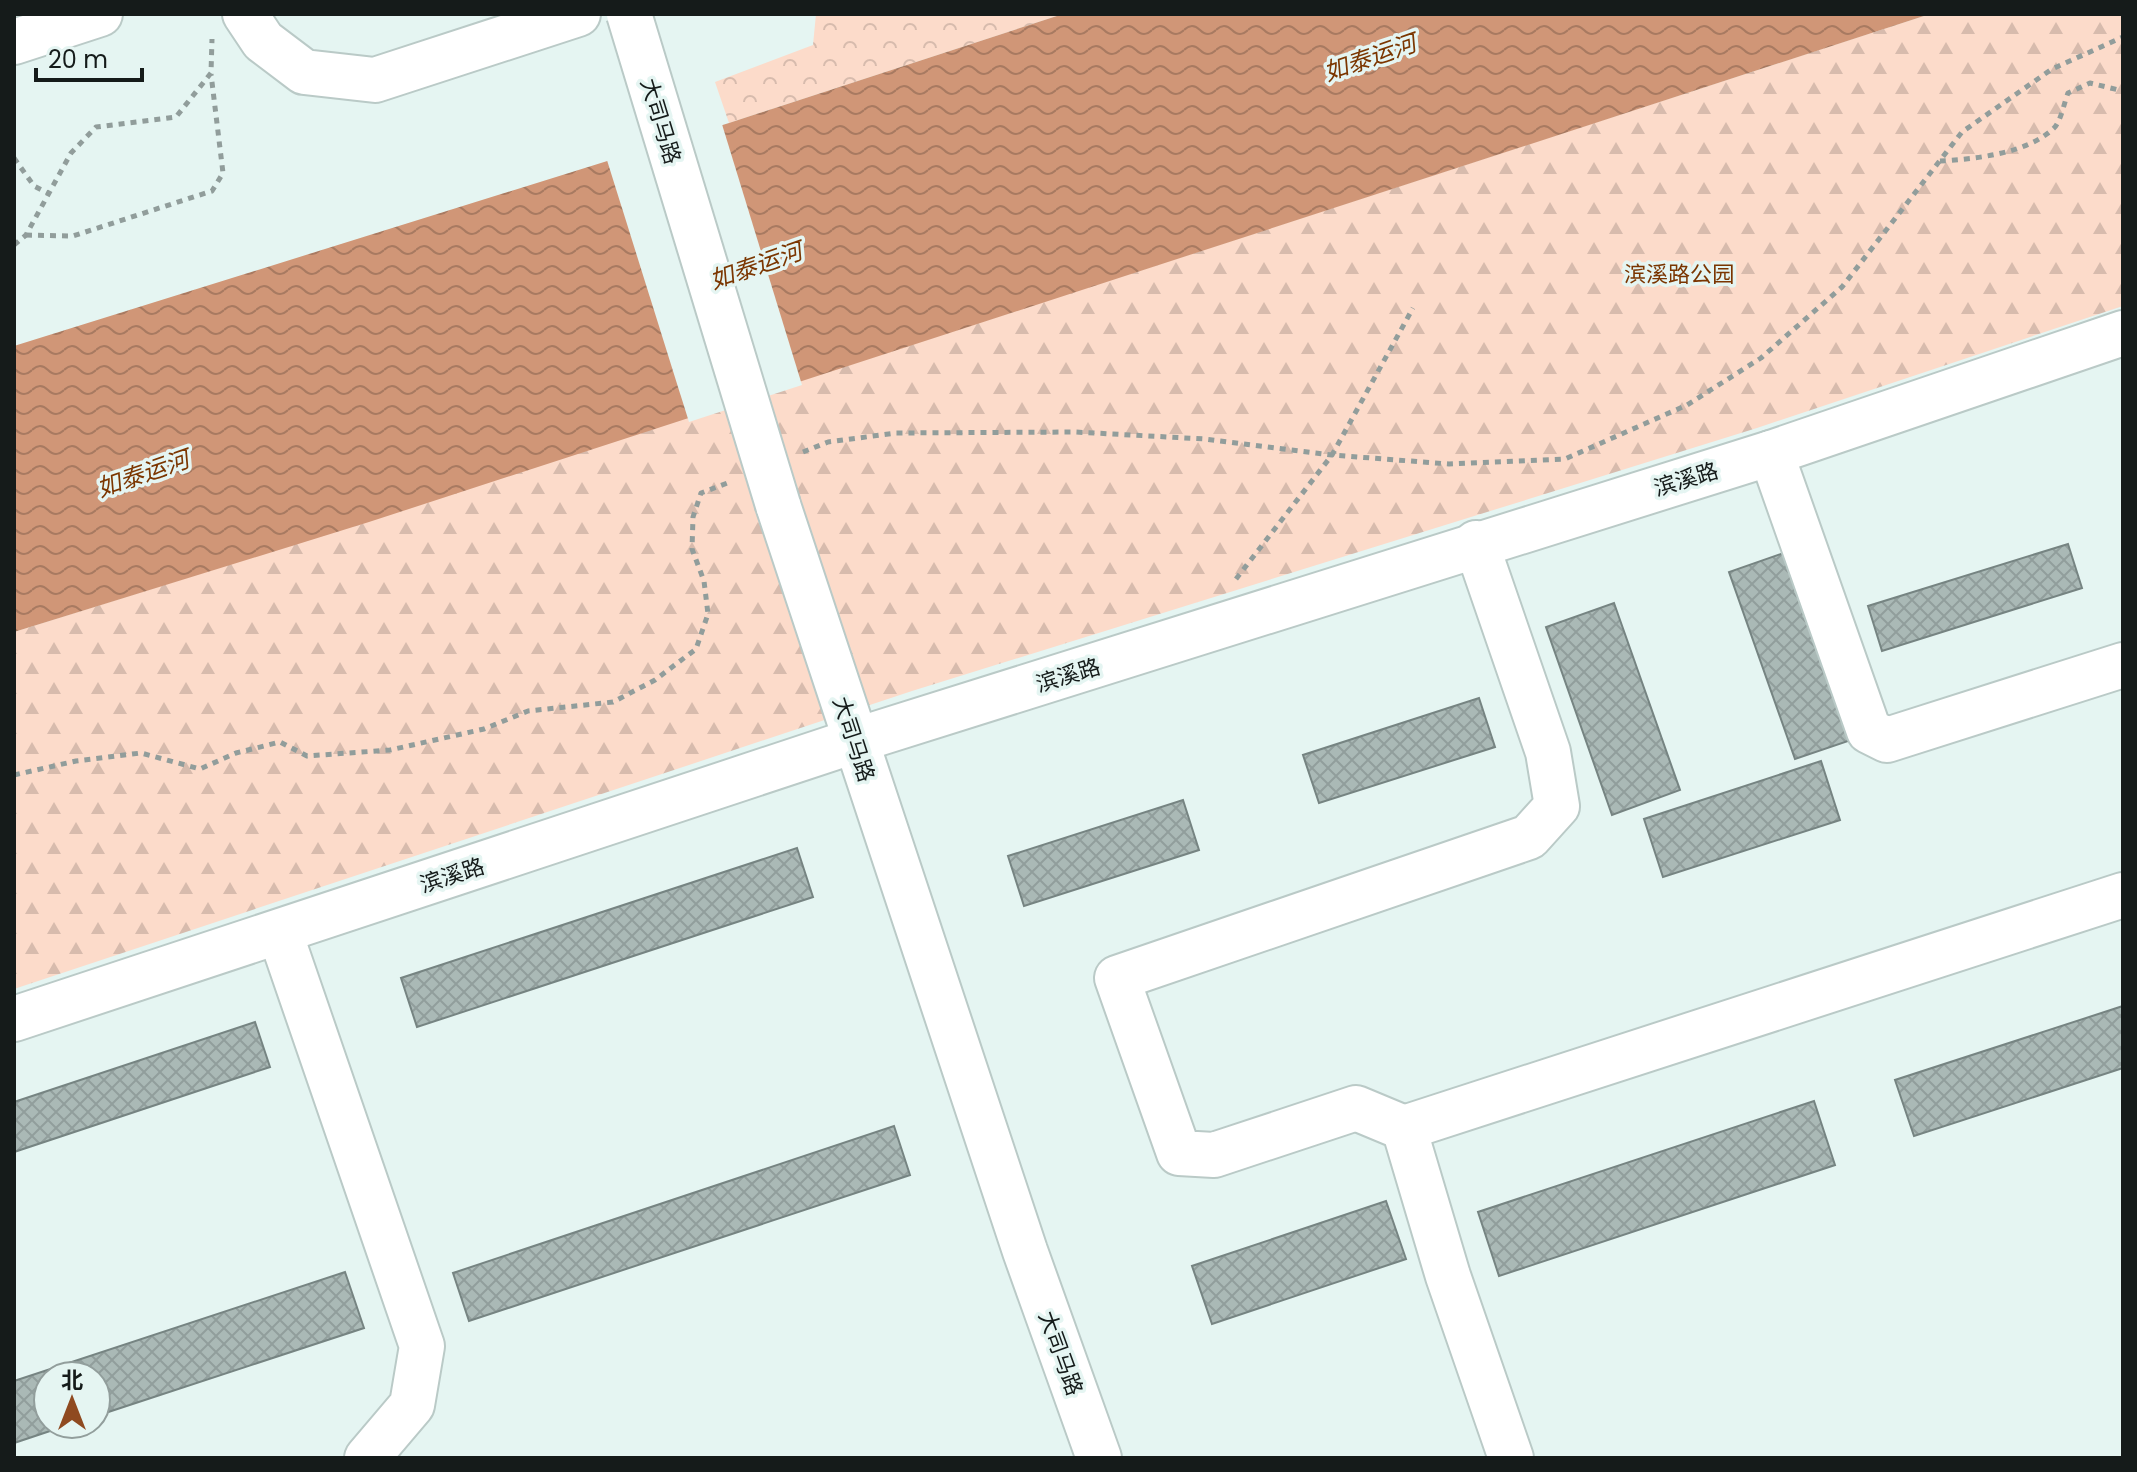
<svg xmlns="http://www.w3.org/2000/svg" width="2137" height="1472" viewBox="0 0 2137 1472" font-family="Poppins,'Noto Sans SC',sans-serif">
<style>
.forest{fill:url(#forest-firs)}
.park{fill:url(#park-crowns)}
.water{fill:url(#water-waves)}
.pier{fill:#e5f5f2}
.building{fill:url(#building-cross-hatch);stroke:#768482;stroke-width:2}
.lines{fill:none;stroke-linecap:round;stroke-linejoin:round}
.minor-casing{stroke:#bacac7;stroke-width:48}
.path{stroke:#919d9b;stroke-width:5;stroke-dasharray:6 6;stroke-linecap:butt}
.minor{stroke:#fff;stroke-width:44}
.minor-bridge-casing{stroke:#bacac7;stroke-width:48;stroke-linecap:butt}
.minor-bridge{stroke:#fff;stroke-width:44}
.labels{text-anchor:middle;stroke-width:7;stroke-linejoin:round;paint-order:stroke}
.street-label{font-size:22px;fill:#151b1a;stroke:#e5f5f2}
.park-label{font-size:22px;fill:#7a3500;stroke:#e5f5f2}
.water-label{font-size:24px;font-style:italic;fill:#7b3601;stroke:#e5f5f2}
</style>
<defs>
<pattern id="forest-firs" width="22" height="20" patternUnits="userSpaceOnUse" patternTransform="scale(2)"><rect width="22" height="20" fill="#fcdbca"/><path d="M5 1l3.5 6h-7zM16 11l3.5 6h-7z" fill="#d7bbad"/></pattern>
<pattern id="park-crowns" width="20" height="18" patternUnits="userSpaceOnUse" patternTransform="scale(2)"><rect width="20" height="18" fill="#fcdbca"/><path d="M2 6a3 3 0 1 1 6 0M12 15a3 3 0 1 1 6 0" fill="none" stroke="#d7bbad"/></pattern>
<pattern id="water-waves" width="16" height="10" patternUnits="userSpaceOnUse" patternTransform="scale(2)"><rect width="16" height="10" fill="#d09677"/><path d="M0 5q4-4 8 0t8 0" fill="none" stroke="#a87a61"/></pattern>
<pattern id="building-cross-hatch" width="8" height="8" patternUnits="userSpaceOnUse" patternTransform="scale(2)"><rect width="8" height="8" fill="#aab9b6"/><path d="M0 0l8 8M0 8l8-8" fill="none" stroke="#919e9c"/></pattern>
</defs>
<rect width="100%" height="100%" fill="#e5f5f2"/>
<path class="forest" d="M1930 14H2123V306L1757 428 912 691 14 989V632L369 521Z"/>
<path class="park" d="M816 14H1063L729 123 715 82 813 45Z"/>
<path class="water" d="M1063 14H1930L369 522 14 632V346L729 123Z"/>
<path class="pier" d="M721 121 802 385 689 422 606 157Z"/>
<g class="building">
<path d="M2068 544 2082 588 1882 651 1868 606Z"/>
<path d="M1798 548 1863 736 1795 759 1729 572Z"/>
<path d="M1614 603 1680 790 1612 815 1546 627Z"/>
<path d="M1479 698 1495 747 1319 803 1303 755Z"/>
<path d="M1821 761 1840 820 1663 877 1644 819Z"/>
<path d="M1183 800 1199 850 1024 906 1008 856Z"/>
<path d="M797 848 813 897 417 1027 401 978Z"/>
<path d="M2123 1006V1068L1914 1136 1895 1080Z"/>
<path d="M255 1022 270 1067 14 1152V1102Z"/>
<path d="M1814 1101 1835 1165 1499 1276 1478 1212Z"/>
<path d="M894 1126 910 1175 469 1321 453 1273Z"/>
<path d="M1386 1201 1406 1259 1212 1324 1192 1266Z"/>
<path d="M345 1272 364 1328 96 1416V1376H48V1424H71L14 1443V1381Z"/>
</g>
<g class="lines">
<defs>
<g id="minor">
<path d="M245 14 263 41 304 72 375 80 578 14"/>
<path d="M14 42 100 14"/>
<path d="M1771 453 1869 731 1887 740 2123 665"/>
<path d="M778 505 1025 1251 1099 1458"/>
<path d="M1476 543 1548 752 1557 806 1529 837 1117 978 1179 1153 1214 1155 1356 1108 1404 1128 1448 1276 1511 1458"/>
<path d="M280 933 422 1346 412 1405 367 1458"/>
<path d="M14 1019 854 741 1771 453 2123 333"/>
<path d="M1404 1128 2123 895"/>
</g>
</defs>
<use href="#minor" class="minor-casing"/>
<g class="path">
<path d="M14 158 34 186 48 193"/>
<path d="M1940 161C1974 159 2027 154 2054 128 2061 121 2064 103 2068 93L2090 83 2123 91"/>
<path d="M26 235 73 236 212 191 223 173 211 74"/>
<path d="M14 245 26 235 71 153 96 127 176 117 211 73 212 39"/>
<path d="M803 452 828 442 896 433 1075 432 1205 439 1332 455 1449 464 1565 459 1687 405 1761 358 1842 287 1962 132 2052 69 2123 37"/>
<path d="M1236 579 1332 455 1413 308"/>
<path d="M14 775 76 761 141 753 200 769 236 753 280 742 307 756 390 750 484 729 528 711 613 702 655 680 696 649 708 614 704 581 692 549 693 517 701 493 730 482"/>
</g>
<use href="#minor" class="minor"/>
<defs>
<path id="minor-bridge" d="M629 14 778 505"/>
</defs>
<use href="#minor-bridge" class="minor-bridge-casing"/>
<use href="#minor-bridge" class="minor-bridge"/>
</g>
<g class="labels">
<g class="street-label">
<text transform="translate(661 121) rotate(73)" y="8">大司马路</text>
<text transform="translate(1686 479) rotate(-17)" y="8">滨溪路</text>
<text transform="translate(1068 675) rotate(-17)" y="8">滨溪路</text>
<text transform="translate(854 739) rotate(72)" y="8">大司马路</text>
<text transform="translate(452 875) rotate(-18)" y="8">滨溪路</text>
<text transform="translate(1061 1353) rotate(70)" y="8">大司马路</text>
</g>
<g class="park-label">
<text x="1679" y="282">滨溪路公园</text>
</g>
<g class="water-label">
<text transform="translate(1370 58) rotate(-19)" y="8">如泰运河</text>
<text transform="translate(756 266) rotate(-19)" y="8">如泰运河</text>
<text transform="translate(143 474) rotate(-19)" y="8">如泰运河</text>
</g>
</g>
<rect width="2137" height="1472" fill="none" stroke="#151b1a" stroke-width="32"/>
<g transform="translate(72 1400)"><circle r="38" fill="#e5f5f2" stroke="#929e9c" stroke-width="2"/>
<path d="M0-6L14 30L0 20L-14 30Z" fill="#8f4a20"/>
<text y="-12" font-size="22" font-weight="bold" text-anchor="middle" fill="#151b1a">北</text>
</g>
<path d="M36 68v12h106v-12" fill="none" stroke="#151b1a" stroke-width="4"/>
<text x="48" y="68" font-size="24" fill="#151b1a" stroke="#e5f5f2" stroke-width="6" paint-order="stroke">20 m</text>
</svg>
